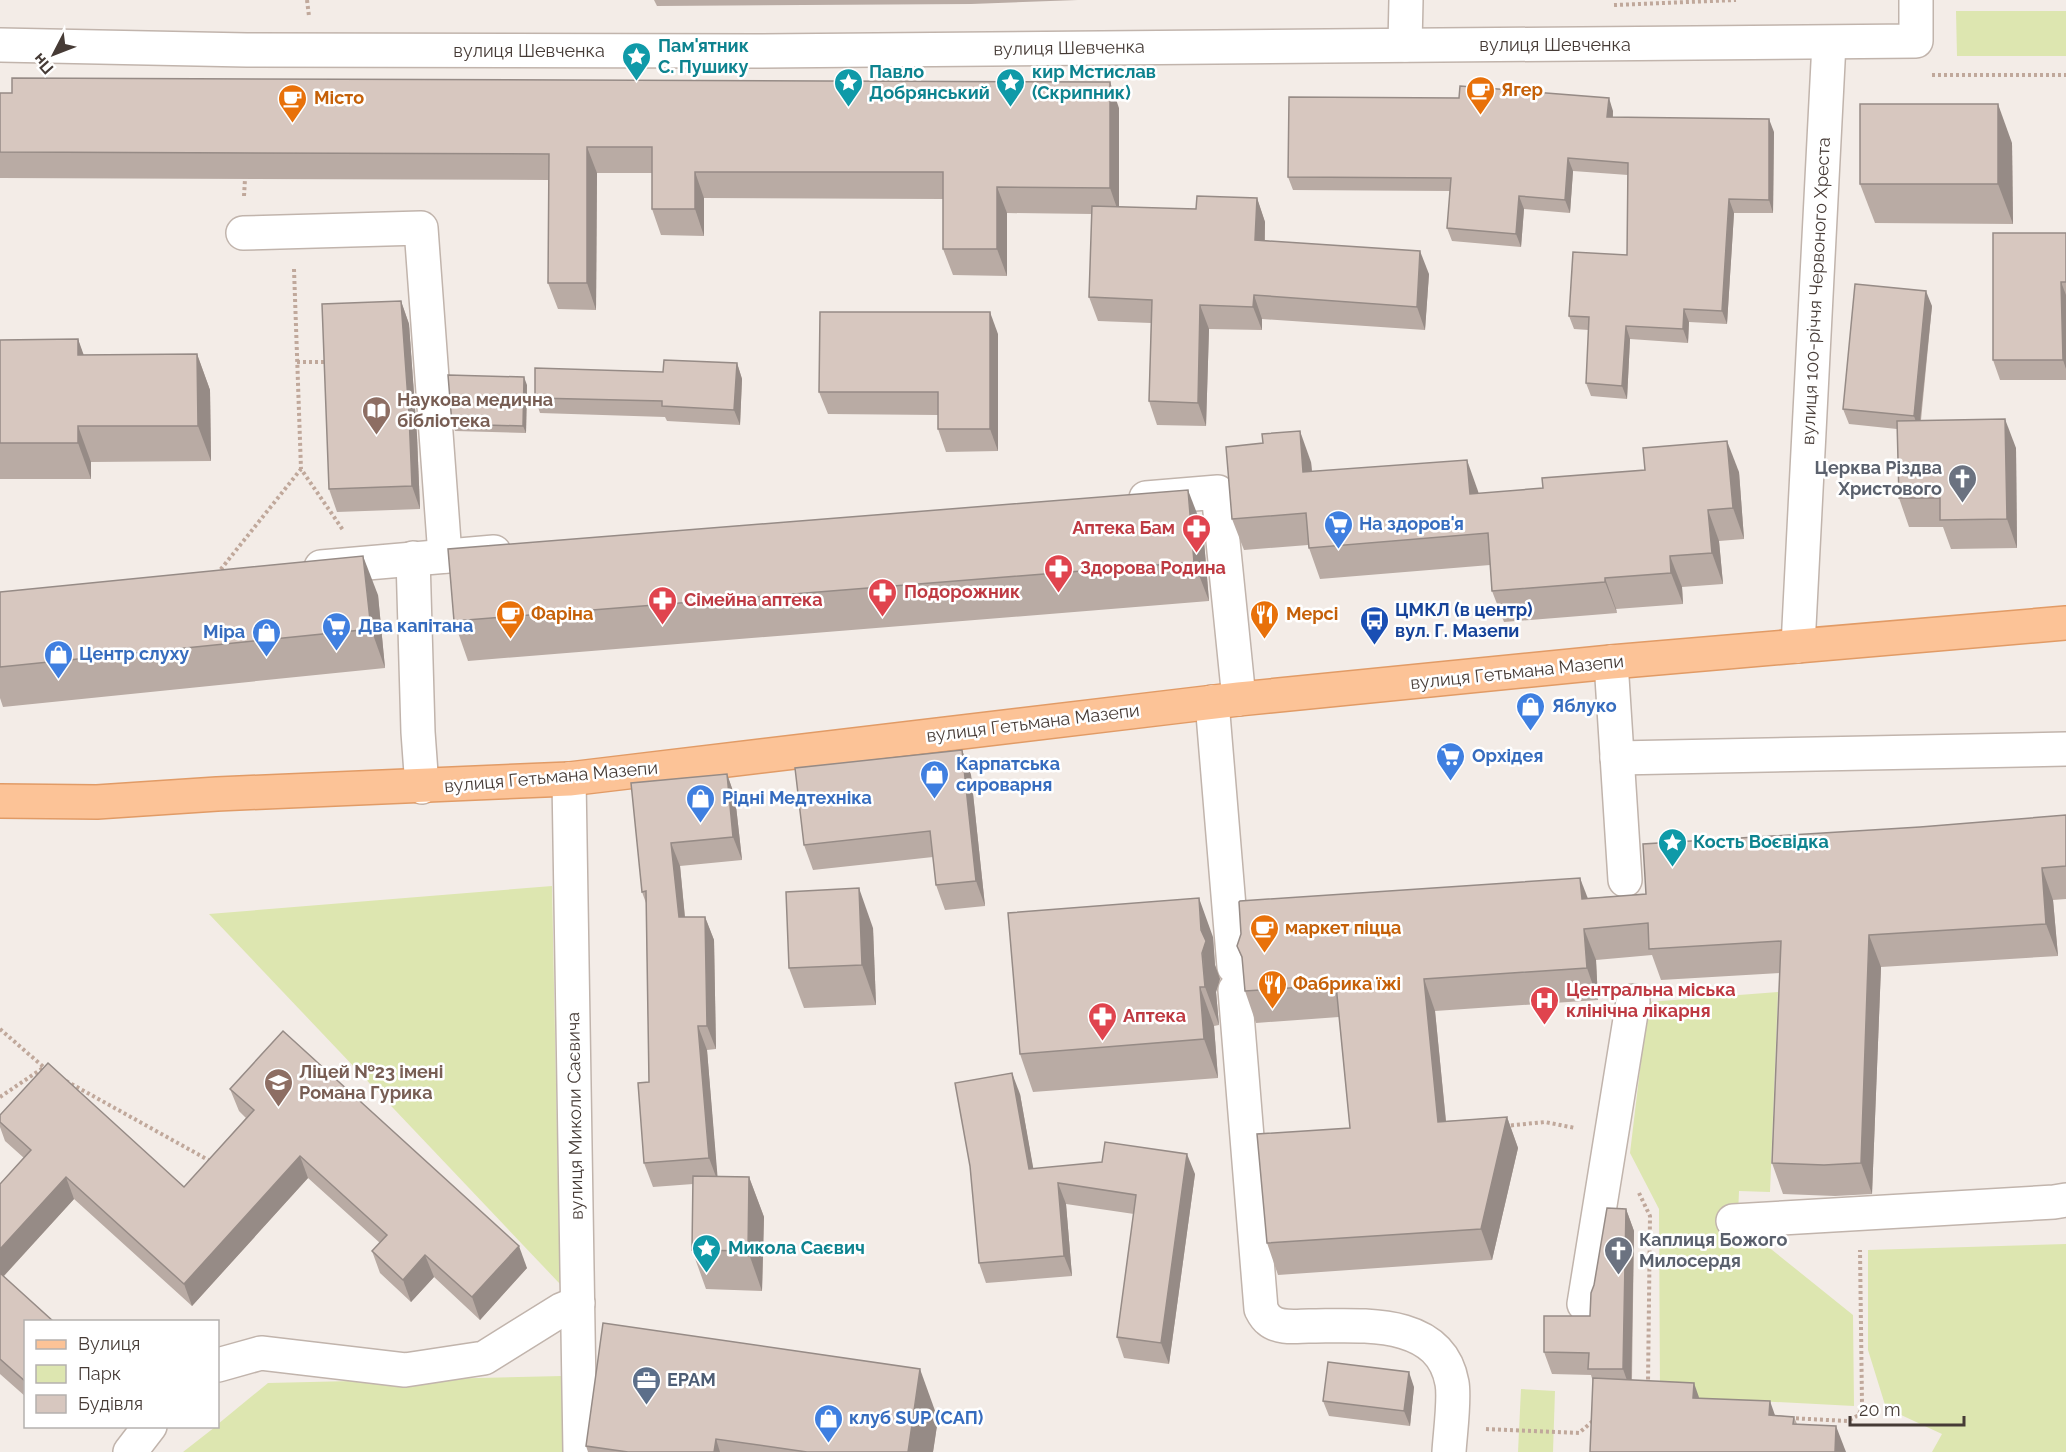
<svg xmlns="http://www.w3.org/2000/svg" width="2066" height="1452" viewBox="0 0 2066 1452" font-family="Raleway,sans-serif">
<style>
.green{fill:#dde6b0}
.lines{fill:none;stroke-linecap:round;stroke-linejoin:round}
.minor-casing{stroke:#c1b4ac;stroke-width:36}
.major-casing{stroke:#e19b66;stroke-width:36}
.path{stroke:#c0a89b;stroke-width:4;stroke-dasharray:3 3;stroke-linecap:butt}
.minor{stroke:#fff;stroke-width:33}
.major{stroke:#fcc397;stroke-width:33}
.wall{fill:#b9aba4}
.shaded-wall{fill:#968b86}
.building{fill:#d7c7bf;stroke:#968b86;stroke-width:1.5}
.labels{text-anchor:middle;stroke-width:5;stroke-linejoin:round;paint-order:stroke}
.street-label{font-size:18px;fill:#463b36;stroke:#fff}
.culture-label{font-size:18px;font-weight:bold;fill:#0d838f;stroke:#fff;text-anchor:start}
.food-label{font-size:18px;font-weight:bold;fill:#c56008;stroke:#fff;text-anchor:start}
.education-label{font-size:18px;font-weight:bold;fill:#785e54;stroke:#fff;text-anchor:start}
.worship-label{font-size:18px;font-weight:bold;fill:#5b616d;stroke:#fff;text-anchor:end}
.shop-label{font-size:18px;font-weight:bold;fill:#366cbe;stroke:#fff;text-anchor:start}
.health-label{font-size:18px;font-weight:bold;fill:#be3a42;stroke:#fff;text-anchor:start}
.transit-label{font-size:18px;font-weight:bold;fill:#164399;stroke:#fff;text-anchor:start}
.service-label{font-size:18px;font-weight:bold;fill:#4e5e75;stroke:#fff;text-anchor:start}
</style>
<rect width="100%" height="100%" fill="#f3ece7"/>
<g class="green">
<path d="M1956 11H2066V56H1957Z"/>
<path d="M552 886 560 1284 209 914Z"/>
<path d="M1778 992 1770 1192 1739 1191 1737 1240 1761 1241 1853 1315 1854 1406 1660 1396 1659 1209 1630 1153 1648 1002Z"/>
<path d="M2066 1244V1452H1932L1942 1434 1886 1408 1868 1350V1250Z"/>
<path d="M562 1376 563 1452H183L215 1427 218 1426V1424L268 1383Z"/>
<path d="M1521 1389 1555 1391 1553 1452H1518Z"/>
</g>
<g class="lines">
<defs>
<g id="minor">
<path d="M0 45 247 50 757 51 1916 41V0"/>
<path d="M1405 45 1406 0"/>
<path d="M243 233 421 228 445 556"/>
<path d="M1146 498 1218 492 1239 699"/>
<path d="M413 558 418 732 422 787"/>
<path d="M321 567 494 552"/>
<path d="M1798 646 1829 43"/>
<path d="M1611 662 1625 880"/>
<path d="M1212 702 1234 967"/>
<path d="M1617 758 2066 749"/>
<path d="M569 779 580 1452"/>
<path d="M1235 990 1261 1309C1263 1313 1266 1318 1269 1320 1279 1329 1297 1326 1309 1326 1360 1326 1440 1317 1452 1383 1455 1399 1450 1434 1449 1452"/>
<path d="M1733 1221 2054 1202 2066 1200"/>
<path d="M1584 1304 1633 1001"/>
<path d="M218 1365 261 1353 405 1370 484 1358 561 1310 578 1303"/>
<path d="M130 1452 150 1426"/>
</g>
<path id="major" d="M0 801 97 802 217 794 569 779 1239 699 1611 662 2066 623"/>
</defs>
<use href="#minor" class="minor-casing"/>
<use href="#major" class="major-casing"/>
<g class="path">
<path d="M307 0 309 16"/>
<path d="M1614 5 1736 0"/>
<path d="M1932 75H2066"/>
<path d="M244 196 245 179"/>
<path d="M294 269 301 469 343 530"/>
<path d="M297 362H328"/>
<path d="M217 574 301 469"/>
<path d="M0 1029 47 1070"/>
<path d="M66 1081 212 1162"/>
<path d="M0 1097 43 1068"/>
<path d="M1505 1126 1545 1122 1575 1128"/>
<path d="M1639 1193 1650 1216 1648 1384"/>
<path d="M1790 1418 1847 1421 1859 1415 1862 1404 1860 1250"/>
<path d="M1486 1429 1579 1433 1594 1420"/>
</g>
<use href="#minor" class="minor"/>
<use href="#major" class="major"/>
</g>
<g class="wall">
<path d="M654 0H1078L971 4 657 6Z"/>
<path d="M0 93 1119 108V207L1196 209 1257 198 1265 222V240L1429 274 1425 330 1262 319V330L1209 329 1206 426 1157 425 1149 401 1151 323 1098 321 1089 297 1092 214 1007 213V276L953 275 943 249V199L704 198V236L661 235 652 209V173H597L596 310 558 309 548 283 549 180 0 178Z"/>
<path d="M1613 111V117L1774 132 1773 213H1734L1727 324 1689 322 1688 343 1630 339 1627 399 1591 396 1586 383 1589 330 1574 329 1569 316 1627 255 1628 175 1573 171 1570 213 1524 209 1521 247 1452 241 1447 228 1450 191 1293 190 1288 177Z"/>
<path d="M2012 143 2013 224 1875 223 1860 184Z"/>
<path d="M2066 233V380H2000L1993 360Z"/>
<path d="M401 301 409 324 417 436 420 509 337 512 329 489Z"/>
<path d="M1932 306 1921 420 2016 448 2017 548 1951 549 1943 527H1909L1899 498 1897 429 1849 424 1843 409Z"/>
<path d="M998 334V451L946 452 938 429V415L828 414 819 392Z"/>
<path d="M78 339 83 355 197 354 210 390 211 461 91 462V479H0V340Z"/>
<path d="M737 363 742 379 740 425 667 421 665 417 540 413 535 398 663 372Z"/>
<path d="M527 385 526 433 455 431 452 424Z"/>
<path d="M1311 462 1312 472 1478 491 1479 494 1739 472 1744 539 1719 541 1723 584 1682 587 1683 604 1616 609 1617 613 1504 622 1492 591 1490 565 1320 579 1308 545 1244 550 1232 519Z"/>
<path d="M1203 529 1209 601 468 661 454 621Z"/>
<path d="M0 592 378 595 385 668 3 707 0 698Z"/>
<path d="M962 750 971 775 985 906 945 910 936 885 933 857 813 870 804 845Z"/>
<path d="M727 774 735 797 742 860 680 866 685 917H705L714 940 716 1049 707 1050 717 1176 749 1177 764 1217 762 1291 706 1289 692 1250 693 1184 653 1187 644 1163 649 1082 646 903 642 892 631 783Z"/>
<path d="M2066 815V899L2053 900 2058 956 1881 967 1872 1194 1835 1196 1783 1194 1772 1163 1780 973 1661 980 1652 955 1596 960 1598 1000 1435 1011 1446 1121 1507 1117 1518 1148 1492 1260 1278 1275 1267 1243 1350 1128 1339 1017 1256 1023 1245 991 1243 961 1237 946 1588 898 1646 894 1920 827Z"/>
<path d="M873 928 876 1005 804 1008 789 968Z"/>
<path d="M1213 937 1215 965 1220 979 1216 992 1219 1025 1214 1026 1218 1078 1033 1092 1020 1054Z"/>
<path d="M230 1089 527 1268 480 1320 434 1277 411 1302 380 1273 372 1251 380 1243 308 1178 192 1306 74 1199 4 1276 26 1322V1397L0 1374V1184L24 1158 5 1141 0 1127V1115L184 1187 246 1118 239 1111Z"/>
<path d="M1020 1094 1033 1168 1195 1174 1169 1364 1124 1358 1117 1337 1134 1214 1066 1204 1072 1276 986 1283 979 1263Z"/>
<path d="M1626 1209 1634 1231 1632 1380 1699 1398 1775 1415 1794 1417 1797 1424 1846 1452 1593 1382 1591 1375 1552 1374 1544 1352 1590 1316Z"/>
<path d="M1414 1387 1410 1426 1329 1416 1323 1401Z"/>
<path d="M938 1419 933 1452H588L586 1446Z"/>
</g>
<g class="shaded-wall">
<path d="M1110 82 1119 108V214L1110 188Z"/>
<path d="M1609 98 1613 111 1612 130 1607 117Z"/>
<path d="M1998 104 2012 143 2013 224 1998 184Z"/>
<path d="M1769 119 1774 132 1773 213 1769 200Z"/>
<path d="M587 147 597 173 596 310 587 283Z"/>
<path d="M1568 158 1573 171 1570 213 1565 200Z"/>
<path d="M695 172 704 198V236L695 209Z"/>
<path d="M997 187 1007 213V276L997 249Z"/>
<path d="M1519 196 1524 209 1521 247 1516 234Z"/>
<path d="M1257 198 1265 222 1264 263 1255 240Z"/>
<path d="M1729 199 1734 213 1727 324 1722 311Z"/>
<path d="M1420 251 1429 274 1425 330 1417 307Z"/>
<path d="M2061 282 2066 295V369L2063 360Z"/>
<path d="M1926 291 1932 306 1919 431 1914 416Z"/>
<path d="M1254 295 1262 319V330L1253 307Z"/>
<path d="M401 301 409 324 417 436 420 509 412 486Z"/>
<path d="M1200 305 1209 329 1206 426 1198 403Z"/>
<path d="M1684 309 1689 322 1688 343 1683 329Z"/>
<path d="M990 312 998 334V451L990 429Z"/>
<path d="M1626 326 1630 339 1627 399 1622 386Z"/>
<path d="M78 339 91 375 78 355Z"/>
<path d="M197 354 210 390 211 461 198 426Z"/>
<path d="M737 363 742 379 740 425 734 410Z"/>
<path d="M524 377 527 385 526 433 523 426Z"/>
<path d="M2005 419 2016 448 2017 548 2007 519Z"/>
<path d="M78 426 91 462V479L78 443Z"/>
<path d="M1300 431 1311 462 1315 504 1303 472Z"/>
<path d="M1727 441 1739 472 1744 539 1733 508Z"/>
<path d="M1467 460 1478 491 1481 526 1470 494Z"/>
<path d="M1188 490 1203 529 1209 601 1194 562Z"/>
<path d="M1708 510 1719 541 1723 584 1712 553Z"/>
<path d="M363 556 378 595 385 668 371 629Z"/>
<path d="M1670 556 1682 587 1683 604 1671 573Z"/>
<path d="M1605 578 1616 609 1617 613 1605 582Z"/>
<path d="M962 750 971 775 985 906 976 881Z"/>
<path d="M727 774 735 797 742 860 733 837Z"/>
<path d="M671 843 680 866 687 940 679 917Z"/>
<path d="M2042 868 2053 900 2058 956 2046 924Z"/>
<path d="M1580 878 1592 909 1582 899Z"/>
<path d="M859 888 873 928 876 1005 862 965Z"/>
<path d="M1199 898 1213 937 1215 965 1220 979 1216 992 1219 1025 1205 987Z"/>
<path d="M705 917 714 940 716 1049 707 1026Z"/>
<path d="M1584 929 1596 960 1598 1000 1587 968Z"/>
<path d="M1869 935 1881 967 1872 1194 1861 1163Z"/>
<path d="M1424 979 1435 1011 1449 1153 1438 1122Z"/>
<path d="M1200 987 1214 1026 1218 1078 1204 1039Z"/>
<path d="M698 1026 707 1050 718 1182 709 1158Z"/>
<path d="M1012 1073 1020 1094 1037 1189 1029 1169Z"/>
<path d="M1507 1117 1518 1148 1492 1260 1481 1229Z"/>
<path d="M1187 1154 1195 1174 1169 1364 1161 1343Z"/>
<path d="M300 1156 308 1178 192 1306 184 1284Z"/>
<path d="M66 1177 74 1199 0 1280V1249Z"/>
<path d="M749 1177 764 1217 762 1291 748 1251Z"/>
<path d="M1058 1183 1066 1204 1072 1276 1064 1256Z"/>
<path d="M1626 1209 1634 1231 1631 1392 1623 1369Z"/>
<path d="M519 1246 527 1268 480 1320 472 1297Z"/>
<path d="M425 1255 434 1277 411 1302 403 1280Z"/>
<path d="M920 1369 938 1419 933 1452H908Z"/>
<path d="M1409 1372 1414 1387 1410 1426 1404 1411Z"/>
<path d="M1694 1383 1708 1423 1693 1398Z"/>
<path d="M1770 1401 1784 1441 1769 1415Z"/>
<path d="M1836 1426 1846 1452H1835Z"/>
<path d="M716 1439 720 1452H714Z"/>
</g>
<g class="building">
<path d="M12 78 1110 82V188L997 187V249H943V172H695V209H652V147H587V283H548L549 154 0 152V93H12Z"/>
<path d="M1460 86 1609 98 1607 117 1769 119V200L1729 199 1722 311 1684 309 1683 329 1626 326 1622 386 1586 383 1589 317 1569 316 1573 252 1627 255 1628 163 1568 158 1565 200 1519 196 1516 234 1447 228 1451 178 1288 177 1289 97 1459 98Z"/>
<rect x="1860" y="104" width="138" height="80"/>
<path d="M1197 196 1257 198 1255 240 1420 251 1417 307 1254 295 1253 307 1200 305 1198 403 1149 401 1152 300 1089 297 1092 206 1196 209Z"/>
<path d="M1993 233H2066V282H2061L2063 360H1993Z"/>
<path d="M1855 284 1926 291 1914 416 1843 409Z"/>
<path d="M401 301 409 414 412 486 329 489 322 304Z"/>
<path d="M820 312H990V429H938V392H819Z"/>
<path d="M78 339V355L197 354 198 426H78V443H0V340Z"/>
<path d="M664 360 737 363 734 410 662 406V401L535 398V368L663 372Z"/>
<path d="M448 375 524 377 523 426 452 424Z"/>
<path d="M2005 419 2007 519 1940 520V498H1899L1897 421Z"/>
<path d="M1300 431 1303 472 1467 460 1470 494 1543 488 1542 478 1645 470 1643 448 1727 441 1733 508 1708 510 1712 553 1670 556 1671 573 1605 578V582L1492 591 1488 533 1309 548 1306 513 1232 519 1226 447 1263 443 1262 434Z"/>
<path d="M1188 490 1194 562 454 621 448 549Z"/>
<path d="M363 556 371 629 0 667V592Z"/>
<path d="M962 750 976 881 936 885 930 831 804 845 795 768Z"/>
<path d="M727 774 733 837 671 843 679 917H705L707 1026H698L709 1158 644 1163 638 1083 649 1082 646 891 642 892 631 783Z"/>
<path d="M2066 815V866L2042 868 2046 924 1869 935 1861 1163 1824 1165 1772 1163 1781 941 1649 949 1648 923 1584 929 1587 968 1424 979 1438 1122 1507 1117 1481 1229 1267 1243 1257 1134 1350 1128 1336 985 1245 991 1242 957 1237 946 1241 934 1239 902 1240 901 1580 878 1582 899 1646 894 1643 844 1920 827Z"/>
<path d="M859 888 862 965 789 968 786 892Z"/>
<path d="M1199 898 1201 930 1206 941 1202 953 1205 987H1200L1204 1039 1020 1054 1008 913Z"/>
<path d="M283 1031 519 1246 472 1297 425 1255 403 1280 372 1251 387 1235 300 1156 184 1284 66 1177 0 1249V1184L31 1150 0 1122V1115L48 1063 184 1187 254 1110 230 1089Z"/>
<path d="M1012 1073 1029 1169 1102 1162 1105 1142 1187 1154 1161 1343 1117 1337 1136 1195 1058 1183 1064 1256 979 1263 970 1166 955 1083Z"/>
<path d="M693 1176 749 1177 748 1251 692 1250Z"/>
<path d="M1607 1208 1626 1209 1623 1369H1588L1589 1353 1544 1352V1316H1590L1591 1293 1594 1285Z"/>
<path d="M0 1273 54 1322H26V1382L0 1359Z"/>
<path d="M603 1323 920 1369 908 1452H807L716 1439 714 1452H628L586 1446Z"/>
<path d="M1328 1362 1409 1372 1404 1411 1323 1401Z"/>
<path d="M1593 1378 1694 1383 1693 1398 1770 1401 1769 1415 1794 1417 1793 1424 1836 1426 1835 1452H1590Z"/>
</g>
<defs>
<symbol id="sight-pin" viewBox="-11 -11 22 30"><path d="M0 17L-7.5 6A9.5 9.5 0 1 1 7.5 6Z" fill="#0f9aa8" stroke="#fff"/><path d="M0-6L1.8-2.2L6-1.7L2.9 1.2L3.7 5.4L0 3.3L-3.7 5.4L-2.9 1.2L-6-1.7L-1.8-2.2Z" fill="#fff"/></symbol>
<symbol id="cafe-pin" viewBox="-11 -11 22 30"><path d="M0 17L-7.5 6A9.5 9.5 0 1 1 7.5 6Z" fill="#e8710a" stroke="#fff"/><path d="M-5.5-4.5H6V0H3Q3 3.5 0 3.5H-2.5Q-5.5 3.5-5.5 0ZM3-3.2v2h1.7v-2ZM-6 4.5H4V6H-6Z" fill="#fff"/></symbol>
<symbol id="library-pin" viewBox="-11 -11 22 30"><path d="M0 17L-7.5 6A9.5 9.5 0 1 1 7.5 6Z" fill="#8d6e63" stroke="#fff"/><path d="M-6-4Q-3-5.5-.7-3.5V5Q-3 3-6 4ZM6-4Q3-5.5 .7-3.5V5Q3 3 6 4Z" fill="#fff"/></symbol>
<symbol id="church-pin" viewBox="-11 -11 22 30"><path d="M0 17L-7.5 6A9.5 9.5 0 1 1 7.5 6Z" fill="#6b7280" stroke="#fff"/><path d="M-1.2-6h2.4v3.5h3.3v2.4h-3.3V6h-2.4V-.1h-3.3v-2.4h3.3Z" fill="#fff"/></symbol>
<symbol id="supermarket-pin" viewBox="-11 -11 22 30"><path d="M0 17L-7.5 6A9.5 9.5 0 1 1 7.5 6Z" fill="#3f7fe0" stroke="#fff"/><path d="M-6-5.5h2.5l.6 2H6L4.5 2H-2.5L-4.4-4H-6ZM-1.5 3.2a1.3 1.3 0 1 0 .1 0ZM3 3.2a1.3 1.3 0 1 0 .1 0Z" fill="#fff"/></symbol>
<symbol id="pharmacy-pin" viewBox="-11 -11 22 30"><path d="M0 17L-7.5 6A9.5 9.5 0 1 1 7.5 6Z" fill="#e0444e" stroke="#fff"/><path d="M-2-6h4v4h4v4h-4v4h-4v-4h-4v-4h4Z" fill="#fff"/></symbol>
<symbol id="restaurant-pin" viewBox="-11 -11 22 30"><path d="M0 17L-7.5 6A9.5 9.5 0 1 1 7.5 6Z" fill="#e8710a" stroke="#fff"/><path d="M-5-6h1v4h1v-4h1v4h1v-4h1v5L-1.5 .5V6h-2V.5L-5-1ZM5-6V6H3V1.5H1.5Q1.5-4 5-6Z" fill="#fff"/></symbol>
<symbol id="bus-pin" viewBox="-11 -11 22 30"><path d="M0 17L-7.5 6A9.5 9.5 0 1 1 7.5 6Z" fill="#1a4fb4" stroke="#fff"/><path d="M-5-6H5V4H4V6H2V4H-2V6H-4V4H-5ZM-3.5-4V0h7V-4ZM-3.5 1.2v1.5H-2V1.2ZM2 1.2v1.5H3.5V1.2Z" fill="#fff"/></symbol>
<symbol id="shop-pin" viewBox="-11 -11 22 30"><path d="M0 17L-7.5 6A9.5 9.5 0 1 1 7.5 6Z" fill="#3f7fe0" stroke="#fff"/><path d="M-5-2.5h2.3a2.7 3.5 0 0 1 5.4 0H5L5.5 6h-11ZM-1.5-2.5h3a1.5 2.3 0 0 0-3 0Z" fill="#fff"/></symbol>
<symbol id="hospital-pin" viewBox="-11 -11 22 30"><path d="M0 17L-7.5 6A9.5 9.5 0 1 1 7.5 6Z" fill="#e0444e" stroke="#fff"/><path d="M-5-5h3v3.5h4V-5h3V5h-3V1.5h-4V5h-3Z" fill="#fff"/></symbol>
<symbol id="school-pin" viewBox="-11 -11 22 30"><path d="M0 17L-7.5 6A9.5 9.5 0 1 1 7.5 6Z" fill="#8d6e63" stroke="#fff"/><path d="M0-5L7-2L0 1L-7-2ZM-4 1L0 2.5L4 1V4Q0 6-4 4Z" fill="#fff"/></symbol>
<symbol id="office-pin" viewBox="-11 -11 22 30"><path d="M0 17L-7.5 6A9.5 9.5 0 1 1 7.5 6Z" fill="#5c6f8a" stroke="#fff"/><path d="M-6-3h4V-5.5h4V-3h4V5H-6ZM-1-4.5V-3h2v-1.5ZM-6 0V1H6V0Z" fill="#fff"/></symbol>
</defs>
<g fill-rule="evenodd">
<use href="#sight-pin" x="620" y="40" width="33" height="45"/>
<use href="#sight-pin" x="832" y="66" width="33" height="45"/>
<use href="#sight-pin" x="994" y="66" width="33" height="45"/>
<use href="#cafe-pin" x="1464" y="74" width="33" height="45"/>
<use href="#cafe-pin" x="276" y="82" width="33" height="45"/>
<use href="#library-pin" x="360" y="394" width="33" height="45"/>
<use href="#church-pin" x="1946" y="462" width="33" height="45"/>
<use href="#supermarket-pin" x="1322" y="508" width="33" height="45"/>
<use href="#pharmacy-pin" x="1180" y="512" width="33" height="45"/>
<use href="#pharmacy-pin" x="1042" y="552" width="33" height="45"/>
<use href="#pharmacy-pin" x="866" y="576" width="33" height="45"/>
<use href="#pharmacy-pin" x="646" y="584" width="33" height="45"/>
<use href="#cafe-pin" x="494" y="598" width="33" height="45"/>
<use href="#restaurant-pin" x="1248" y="598" width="33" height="45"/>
<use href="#bus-pin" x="1358" y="604" width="33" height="45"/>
<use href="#supermarket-pin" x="320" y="610" width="33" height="45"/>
<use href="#shop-pin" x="250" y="616" width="33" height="45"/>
<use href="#shop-pin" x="42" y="638" width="33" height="45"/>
<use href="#shop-pin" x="1514" y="690" width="33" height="45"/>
<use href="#supermarket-pin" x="1434" y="740" width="33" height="45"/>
<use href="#shop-pin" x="918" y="758" width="33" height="45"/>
<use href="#shop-pin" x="684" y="782" width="33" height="45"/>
<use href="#sight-pin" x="1656" y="826" width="33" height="45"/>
<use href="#cafe-pin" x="1248" y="912" width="33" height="45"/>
<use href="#restaurant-pin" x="1256" y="968" width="33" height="45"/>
<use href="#hospital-pin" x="1528" y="984" width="33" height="45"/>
<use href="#pharmacy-pin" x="1086" y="1000" width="33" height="45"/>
<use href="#school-pin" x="262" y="1066" width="33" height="45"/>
<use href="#sight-pin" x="690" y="1232" width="33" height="45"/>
<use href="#church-pin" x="1602" y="1234" width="33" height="45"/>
<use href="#office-pin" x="630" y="1364" width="33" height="45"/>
<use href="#shop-pin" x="812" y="1402" width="33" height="45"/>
</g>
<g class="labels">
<g class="street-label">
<text x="1555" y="51">вулиця Шевченка</text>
<text transform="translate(1069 48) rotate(-1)" y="6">вулиця Шевченка</text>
<text x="529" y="57">вулиця Шевченка</text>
<text transform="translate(1816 291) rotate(-87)" y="6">вулиця 100-річчя Червоного Хреста</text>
<text transform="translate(1517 672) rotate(-6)" y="6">вулиця Гетьмана Мазепи</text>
<text transform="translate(1033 723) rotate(-7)" y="6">вулиця Гетьмана Мазепи</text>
<text transform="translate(551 777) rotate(-5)" y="6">вулиця Гетьмана Мазепи</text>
<text transform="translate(575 1116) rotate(-91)" y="6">вулиця Миколи Саєвича</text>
</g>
<g class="culture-label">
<text x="658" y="52">Пам'ятник<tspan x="658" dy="21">С. Пушику</tspan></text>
<text x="869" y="78">Павло<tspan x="869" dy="21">Добрянський</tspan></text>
<text x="1032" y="78">кир Мстислав<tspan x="1032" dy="21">(Скрипник)</tspan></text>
<text x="1693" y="848">Кость Воєвідка</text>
<text x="728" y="1254">Микола Саєвич</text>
</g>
<g class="food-label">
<text x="1501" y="96">Ягер</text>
<text x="314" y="104">Місто</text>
<text x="531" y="620">Фаріна</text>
<text x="1286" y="620">Мерсі</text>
<text x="1285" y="934">маркет піцца</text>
<text x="1293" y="990">Фабрика їжі</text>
</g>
<g class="education-label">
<text x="397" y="406">Наукова медична<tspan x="397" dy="21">бібліотека</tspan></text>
<text x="299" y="1078">Ліцей №23 імені<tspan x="299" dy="21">Романа Гурика</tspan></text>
</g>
<g class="worship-label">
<text x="1942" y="474">Церква Різдва<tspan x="1942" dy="21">Христового</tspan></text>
<text x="1639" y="1246" text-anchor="start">Каплиця Божого<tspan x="1639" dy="21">Милосердя</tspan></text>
</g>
<g class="shop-label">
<text x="1359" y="530">На здоров'я</text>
<text x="358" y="632">Два капітана</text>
<text x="245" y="638" text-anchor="end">Міра</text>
<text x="79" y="660">Центр слуху</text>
<text x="1552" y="712">Яблуко</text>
<text x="1472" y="762">Орхідея</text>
<text x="956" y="770">Карпатська<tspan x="956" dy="21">сироварня</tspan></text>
<text x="722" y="804">Рідні Медтехніка</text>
<text x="849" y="1424">клуб SUP (САП)</text>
</g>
<g class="health-label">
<text x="1175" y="534" text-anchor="end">Аптека Бам</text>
<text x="1080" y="574">Здорова Родина</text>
<text x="904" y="598">Подорожник</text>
<text x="684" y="606">Сімейна аптека</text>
<text x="1566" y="996">Центральна міська<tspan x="1566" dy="21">клінічна лікарня</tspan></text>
<text x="1123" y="1022">Аптека</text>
</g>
<g class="transit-label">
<text x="1395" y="616">ЦМКЛ (в центр)<tspan x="1395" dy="21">вул. Г. Мазепи</tspan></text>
</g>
<g class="service-label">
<text x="667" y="1386">EPAM</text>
</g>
</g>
<rect x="24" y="1320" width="195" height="108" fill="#ffffff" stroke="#b5b1af" stroke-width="1.5"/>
<rect x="36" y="1340" width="30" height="9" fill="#fcc397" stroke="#b5b1af" stroke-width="1.5"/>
<text x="78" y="1350" font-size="18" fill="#463b36">Вулиця</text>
<rect x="36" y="1365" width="30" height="18" fill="#dde6b0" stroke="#b5b1af" stroke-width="1.5"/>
<text x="78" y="1380" font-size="18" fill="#463b36">Парк</text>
<rect x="36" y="1395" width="30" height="18" fill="#d7c7bf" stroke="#b5b1af" stroke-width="1.5"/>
<text x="78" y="1410" font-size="18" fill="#463b36">Будівля</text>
<g transform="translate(54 54) rotate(228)" stroke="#ffffff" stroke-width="4.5" paint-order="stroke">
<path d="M0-4.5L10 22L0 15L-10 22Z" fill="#463b36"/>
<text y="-9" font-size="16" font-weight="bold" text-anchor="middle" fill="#463b36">Пн</text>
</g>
<path d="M1850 1416v9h114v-9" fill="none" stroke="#463b36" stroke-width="3"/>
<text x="1859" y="1416" font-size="18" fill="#463b36" stroke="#ffffff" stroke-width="4.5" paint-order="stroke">20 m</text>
</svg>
